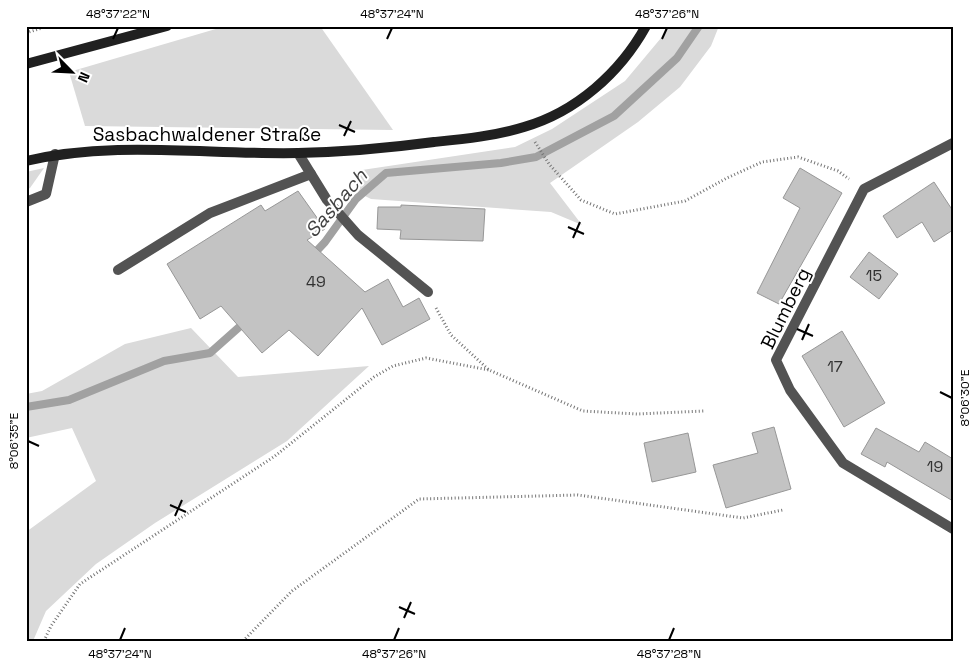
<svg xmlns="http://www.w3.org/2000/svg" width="979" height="667" viewBox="0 0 979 667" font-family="'Space Grotesk',sans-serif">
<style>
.green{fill:#dadada}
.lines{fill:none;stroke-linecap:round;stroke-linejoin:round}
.stream{stroke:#a1a1a1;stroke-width:8}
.building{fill:#c3c3c3;stroke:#979797}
.path{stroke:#757575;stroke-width:3;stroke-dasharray:1 2.5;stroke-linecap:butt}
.lane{stroke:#535353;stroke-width:10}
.street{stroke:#535353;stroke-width:10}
.secondary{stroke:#202020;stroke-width:10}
.ticks{fill:none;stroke:#000;stroke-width:2}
.labels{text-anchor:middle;stroke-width:4;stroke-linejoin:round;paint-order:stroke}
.number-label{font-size:16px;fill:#313131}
.street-label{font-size:19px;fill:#000;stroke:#fff}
.water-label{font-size:20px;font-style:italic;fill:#424242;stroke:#fff}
.neatline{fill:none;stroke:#000;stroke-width:2}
.ticks-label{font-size:12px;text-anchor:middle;fill:#000}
</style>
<rect width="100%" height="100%" fill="#fff"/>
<g class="green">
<path d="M226 26H320L393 130 85 126 69 72Z"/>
<path d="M667 26H719L711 46 680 87 638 122 550 183 582 225 551 212 371 199 355 191 362 170 515 147 552 129 625 81 661 38Z"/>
<path d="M44 168 30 188 26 190V172Z"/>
<path d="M191 328 238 377 369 366 287 441 155 523 96 564 46 611 33 641H26V532L96 481 72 428 26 438V394L42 391 125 344Z"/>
</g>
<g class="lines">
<g class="stream">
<path d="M311 257 325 242 356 199 386 173 501 163 536 157 614 116 677 58 699 26"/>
<path d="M26 407 69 400 164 361 210 353 246 321"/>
</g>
</g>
<g class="building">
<path d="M800 168 842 193 779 304 757 293 800 208 783 198Z"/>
<path d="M934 182 953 211V230L934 242 922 222 897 238 883 216Z"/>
<path d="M298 191 325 229 307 240 365 292 388 279 403 307 419 298 430 319 382 345 362 308 318 356 289 330 262 353 221 306 200 319 167 264 261 205 265 211Z"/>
<path d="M401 205 485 209 483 241 400 239 401 230 377 229 378 207H401Z"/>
<path d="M869 252 898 274 879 299 850 277Z"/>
<path d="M842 331 885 403 844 427 802 356Z"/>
<path d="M774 427 791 489 726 508 713 465 758 453 752 433Z"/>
<path d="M876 428 919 452 925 442 953 459V501L887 462 885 467 861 454Z"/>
<path d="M688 433 696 472 652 482 644 443Z"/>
</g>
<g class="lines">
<g class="path">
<path d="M26 33 48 26"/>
<path d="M535 142 549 164 581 200 615 214 685 201 727 178 762 162 798 157 838 171 849 179"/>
<path d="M436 308 451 335 489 370 583 411 637 414 704 411"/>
<path d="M44 641 51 626 80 584 275 456 374 377 393 366 426 358 489 370"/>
<path d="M243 641 292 591 419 499 578 495 743 518 783 510"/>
</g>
<g class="lane">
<path d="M298 153 327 200 358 235 428 292"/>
<path d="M26 202 46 194 55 154"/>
<path d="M118 270 210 213 311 174"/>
</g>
<path class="street" d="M953 143 864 189 776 360 790 390 843 463 953 529"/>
<g class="secondary">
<path d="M26 64 167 26"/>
<path d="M26 161C115 140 208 155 298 153 344 152 389 148 434 142 464 139 495 136 524 127 576 112 620 73 646 26"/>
</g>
</g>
<path class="ticks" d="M113 39 118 28M387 39 392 28M662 39 667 28M339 125 355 132M344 136 351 121M568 227 584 234M573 238 580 222M797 329 813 336M802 340 809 324M940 392 952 398M28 441 39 446M170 505 186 512M175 516 182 500M399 607 415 614M404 618 411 602M120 640 125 628M394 640 399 628M669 640 674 628"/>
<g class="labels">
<g class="number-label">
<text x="874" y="281">15</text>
<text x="316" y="287">49</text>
<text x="835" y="372">17</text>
<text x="935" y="472">19</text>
</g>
<g class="street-label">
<text x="207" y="141">Sasbachwaldener Straße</text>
<text transform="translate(785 308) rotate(-64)" y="7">Blumberg</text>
</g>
<g class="water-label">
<text transform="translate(336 203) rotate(-49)" y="7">Sasbach</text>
</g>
</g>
<rect width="979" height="667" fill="none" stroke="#ffffff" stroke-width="55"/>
<g transform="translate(72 72) rotate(114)" stroke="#ffffff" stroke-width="4" paint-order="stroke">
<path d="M0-4L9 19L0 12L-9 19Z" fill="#000000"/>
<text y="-8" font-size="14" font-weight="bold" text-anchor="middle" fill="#000000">N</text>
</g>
<rect x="28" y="28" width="924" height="612" class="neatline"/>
<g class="ticks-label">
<text x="118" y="18">48°37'22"N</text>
<text x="392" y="18">48°37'24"N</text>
<text x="667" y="18">48°37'26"N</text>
<text transform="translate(965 398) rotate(-90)" y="4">8°06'30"E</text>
<text transform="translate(14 441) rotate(-90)" y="4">8°06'35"E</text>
<text x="120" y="658">48°37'24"N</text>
<text x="394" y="658">48°37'26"N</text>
<text x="669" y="658">48°37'28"N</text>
</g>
</svg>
